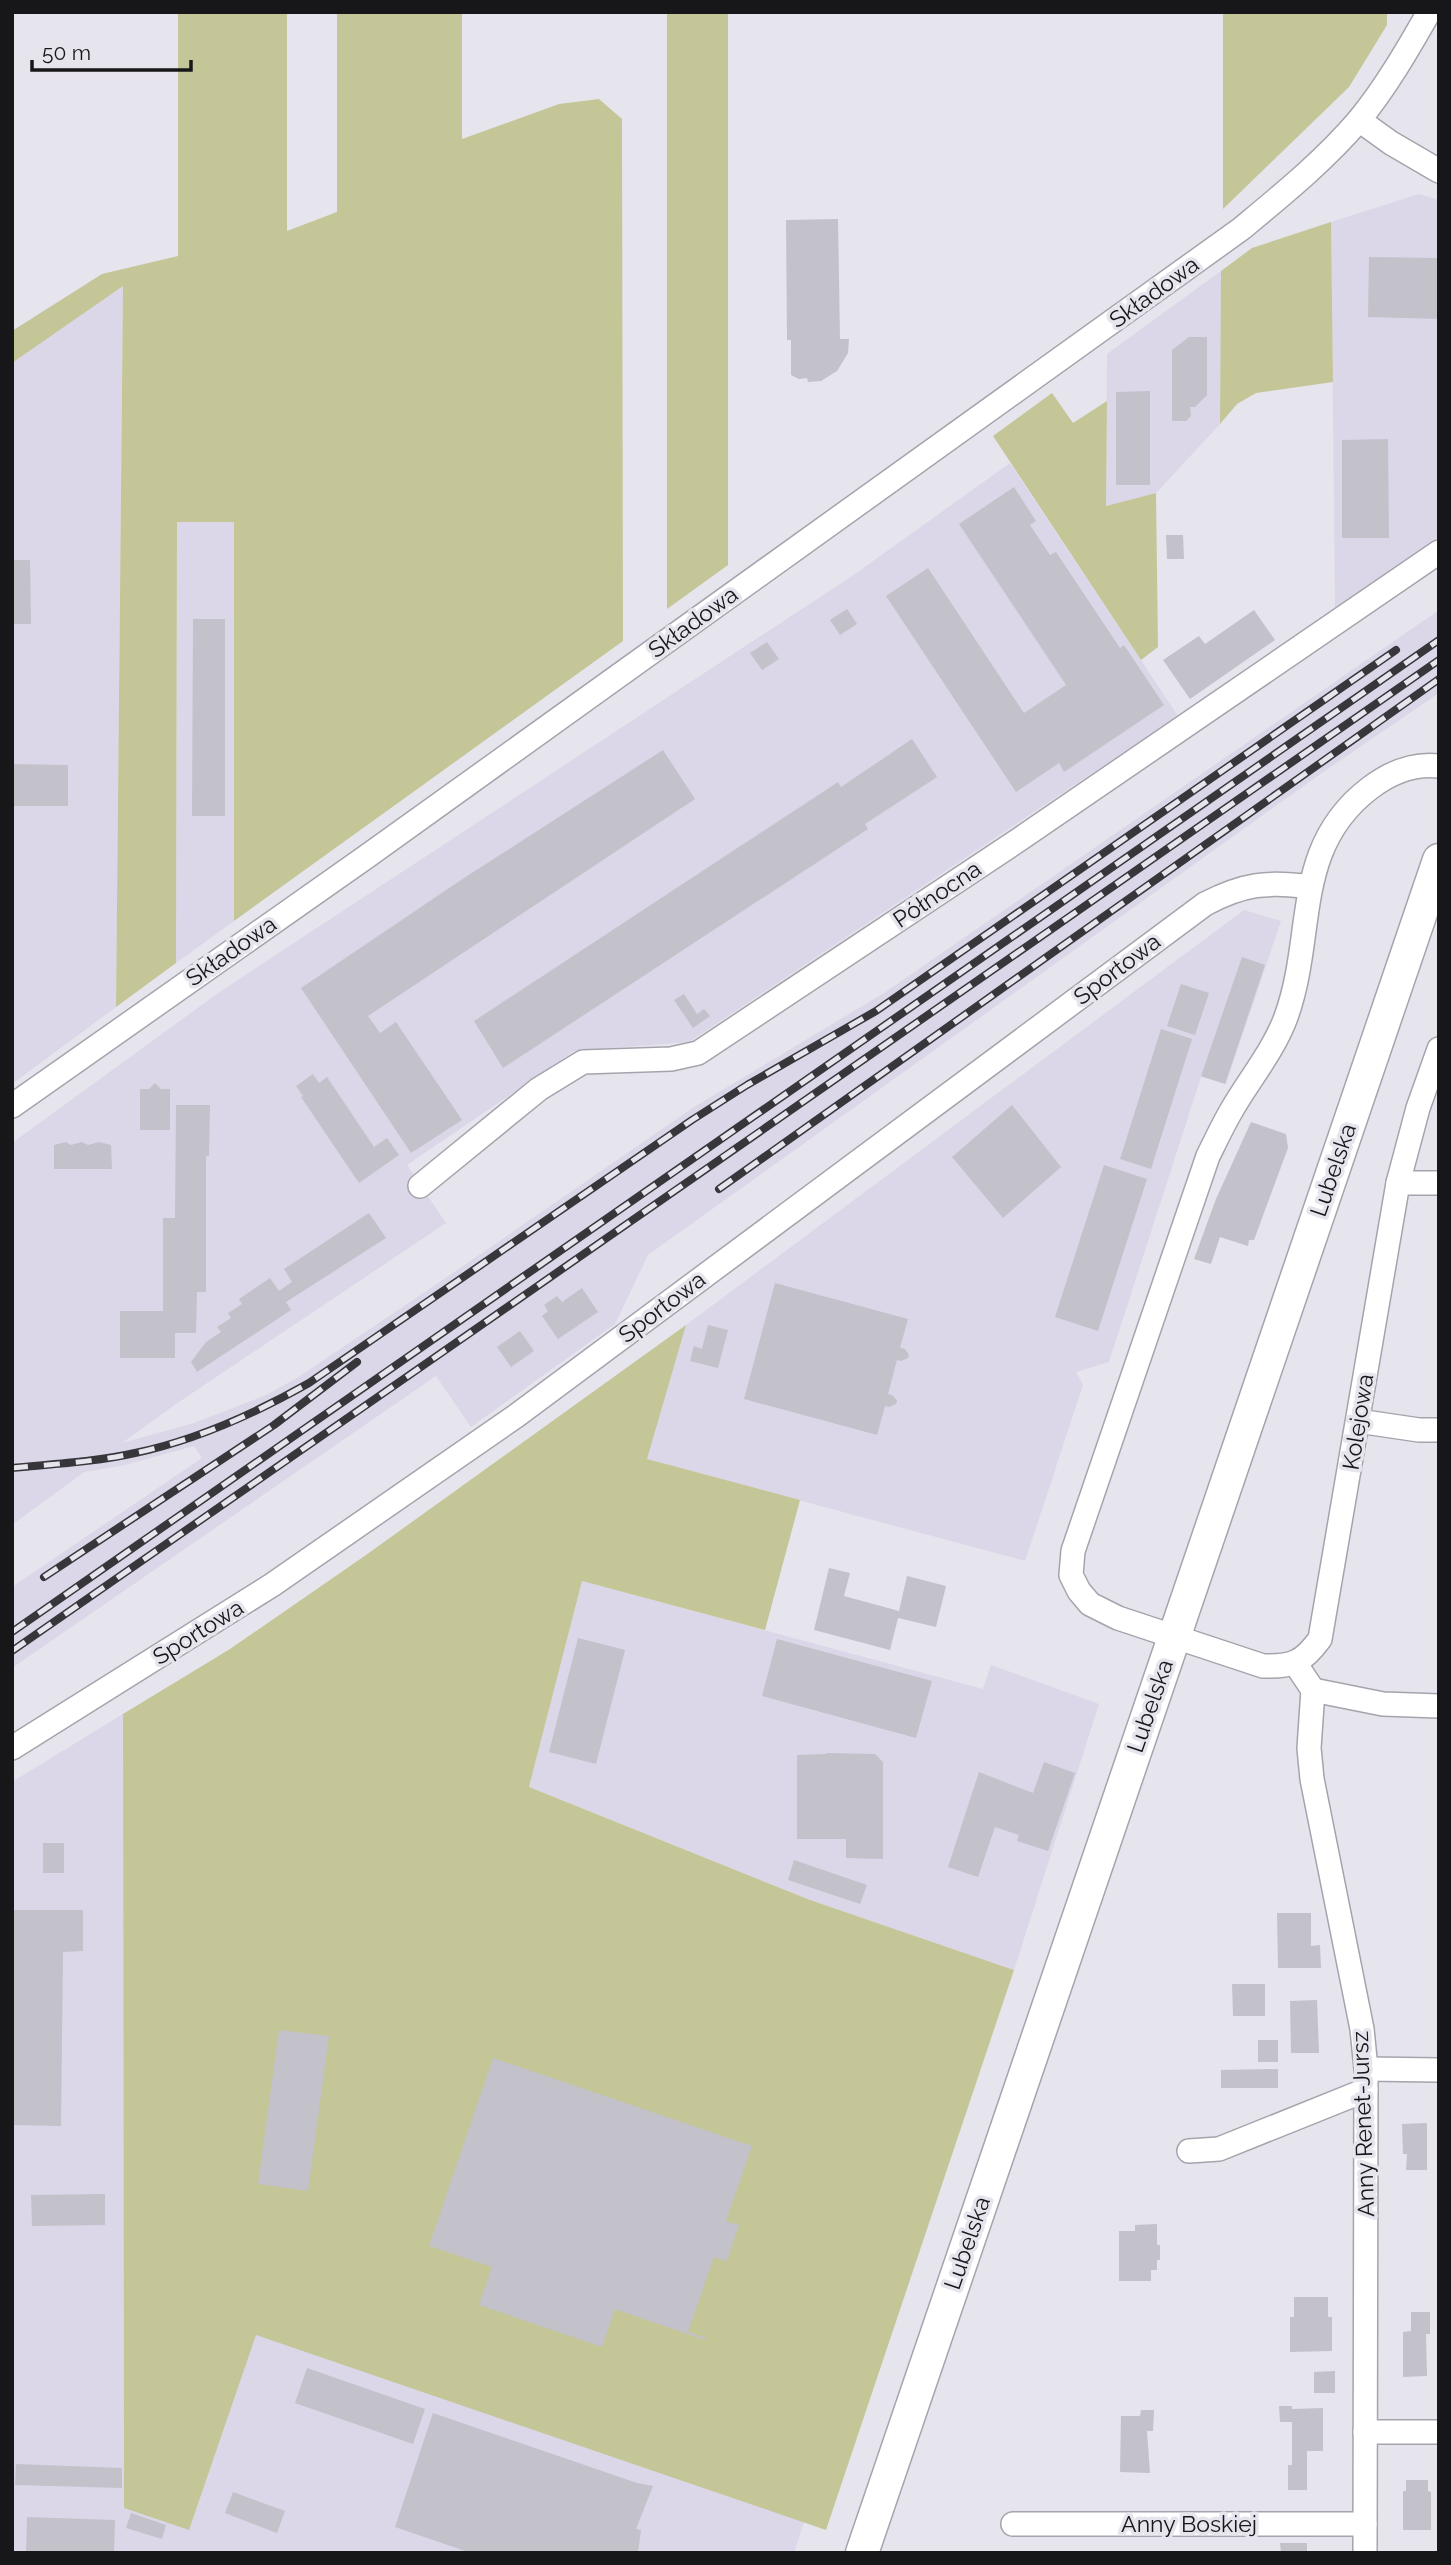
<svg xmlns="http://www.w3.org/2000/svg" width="1451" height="2565" viewBox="0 0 1451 2565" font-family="Raleway,sans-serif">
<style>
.built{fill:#dbd7e8}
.green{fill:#c4c697}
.building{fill:#c3c1ca}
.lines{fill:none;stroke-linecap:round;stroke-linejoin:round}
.minor-casing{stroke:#a5a4ac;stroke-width:26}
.secondary-casing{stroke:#a5a4ac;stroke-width:35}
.minor{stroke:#fff;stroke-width:23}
.secondary{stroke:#fff;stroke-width:32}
.rail-casing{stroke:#37363a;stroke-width:8}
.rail{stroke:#e6e4ed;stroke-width:5;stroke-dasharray:16;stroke-linecap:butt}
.labels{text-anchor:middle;stroke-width:7;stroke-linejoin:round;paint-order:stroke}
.street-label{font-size:23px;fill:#17171a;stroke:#e6e4ed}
</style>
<rect width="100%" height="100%" fill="#e6e4ed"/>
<g class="built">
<path d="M1419 194 1439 200V536L1335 608 1331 222Z"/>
<path d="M1221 271 1220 424 1156 493 1106 506 1107 354Z"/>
<path d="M123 285 116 1007 12 1084V363Z"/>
<path d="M1010 463 1178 716 689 1042 574 1051 407 1165 446 1223 176 1404 122 1443 194 1423 264 1396 297 1378 450 1275 694 1107 884 993 1439 610V693L1319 775 648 1255 615 1324 471 1427 436 1376 12 1668V1587L202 1458 194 1446 121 1466 84 1472 12 1525V1143L221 991 855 574Z"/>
<path d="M177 522H234V921L176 963Z"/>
<path d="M1244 910 1281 921 1226 1084 1201 1077 1109 1362 1076 1372 1083 1385 1025 1561 646 1459 686 1325Z"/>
<path d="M582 1581 983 1689 991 1665 1099 1704 1014 1970 810 1900 529 1787Z"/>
<path d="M123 1714 124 2508 189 2529 255 2334 804 2522 794 2553H12V1782Z"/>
</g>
<g class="green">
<path d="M178 12H287V231L337 212V12H462V139L559 104 599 99 622 119 623 641 234 921V522H177L176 963 116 1007 123 286 12 363V331L102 274 178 256Z"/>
<path d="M667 12H728V565L667 609Z"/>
<path d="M1223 12H1387V25L1349 87 1223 209Z"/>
<path d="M1331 222 1333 382 1256 393 1237 404 1220 424 1221 271 1252 248Z"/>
<path d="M1052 393 1073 423 1107 401 1106 506 1156 493 1158 647 1141 660 993 436Z"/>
<path d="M686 1325 647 1459 800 1500 765 1630 582 1581 529 1787 810 1900 1014 1970 826 2530 256 2335 189 2530 124 2508 123 1714 230 1649 366 1555Z"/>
</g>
<g class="building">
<path d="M838 219 840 339H849L848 353 837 371 821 381 808 382 807 378 799 379 791 375V340H787L786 220Z"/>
<path d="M1369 257 1439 258V319L1368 317Z"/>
<path d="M1189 337H1207V395L1195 407H1190L1191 416 1186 421H1172V350Z"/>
<path d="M1150 391V485H1116V392Z"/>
<path d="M1388 439 1389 538H1342V440Z"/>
<path d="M1014 487 1036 521 1030 525 1050 555 1056 552 1120 648 1124 645 1164 705 1064 772 1059 763 1016 792 886 596 928 568 1024 713 1066 685 959 524Z"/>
<path d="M1166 535H1183L1184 559H1167Z"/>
<path d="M12 560H30L31 624H12Z"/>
<path d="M847 609 857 624 840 635 830 620Z"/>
<path d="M1254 610 1275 640 1190 699 1163 660 1199 636 1205 644Z"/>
<path d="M193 619H225V816H192Z"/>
<path d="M767 642 779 659 762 670 750 653Z"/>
<path d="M912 739 937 777 865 824 868 829 503 1068 474 1021 838 782 841 787Z"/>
<path d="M663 750 695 799 368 1016 380 1033 396 1022 462 1120 411 1153 301 988 464 878Z"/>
<path d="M12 764 68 765V806H12Z"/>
<path d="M1242 957 1265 965 1225 1084 1201 1076Z"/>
<path d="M1181 984 1209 993 1195 1035 1167 1026Z"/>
<path d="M684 994 697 1014 704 1009 710 1016 693 1028 674 1000Z"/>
<path d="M1161 1029 1192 1039 1151 1169 1120 1159Z"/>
<path d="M313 1074 319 1083 327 1077 374 1147 387 1138 399 1155 359 1183 301 1097 303 1096 296 1086Z"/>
<path d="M155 1083 161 1089H170V1130H140V1089H149Z"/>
<path d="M176 1105H210L209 1156H206V1292H197L196 1333H175V1358H120V1311H163V1218H175Z"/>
<path d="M1012 1105 1061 1167 1003 1218 952 1157Z"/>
<path d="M1251 1122 1286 1134 1288 1148 1254 1240H1249L1248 1246 1220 1237 1211 1264 1194 1259 1216 1199Z"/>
<path d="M66 1142 71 1145 82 1142 88 1145 99 1142 111 1145 112 1169H54V1145Z"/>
<path d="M1104 1165 1147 1179 1098 1331 1055 1317Z"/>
<path d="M369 1213 386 1238 286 1302 291 1310 197 1372 191 1362 206 1342 221 1332 217 1327 231 1318 228 1313 242 1304 239 1299 270 1278 279 1291 292 1282 284 1269Z"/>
<path d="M775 1283 908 1319 900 1348 905 1349 909 1355 908 1358 901 1361 897 1360 888 1394 892 1395 897 1400 896 1404 889 1407 885 1406 877 1435 744 1399Z"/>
<path d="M582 1288 598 1312 558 1339 542 1316 548 1311 544 1305 557 1296 562 1302Z"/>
<path d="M708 1325 728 1330 718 1368 690 1361 694 1346 702 1349Z"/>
<path d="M520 1331 534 1351 511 1367 497 1347Z"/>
<path d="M829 1568 850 1573 844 1596 899 1611 907 1576 946 1586 936 1627 898 1618 890 1650 814 1630Z"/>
<path d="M578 1638 625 1650 596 1764 549 1752Z"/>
<path d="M777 1639 932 1681 916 1738 762 1696Z"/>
<path d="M826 1753 875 1754 883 1762V1859L846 1858V1839H797V1755L826 1754Z"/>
<path d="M1044 1762 1075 1773 1048 1851 1017 1841 1019 1835 995 1827 978 1877 948 1867 979 1772 1033 1793Z"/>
<rect x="43" y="1843" width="21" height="30"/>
<path d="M794 1860 867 1885 860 1904 788 1880Z"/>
<path d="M12 1910H83V1951L63 1952 61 2126 12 2125Z"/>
<path d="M1277 1913H1311V1946L1320 1945 1321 1968H1278Z"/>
<path d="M1232 1984H1265V2016H1233Z"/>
<path d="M1317 2000 1319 2053H1291L1290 2001Z"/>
<path d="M279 2030 329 2036 308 2191 258 2184Z"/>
<rect x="1258" y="2040" width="20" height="22"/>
<path d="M493 2058 752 2146 726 2221 739 2225 727 2261 714 2257 688 2332 706 2338 705 2340 615 2309 602 2347 479 2305 492 2267 429 2246Z"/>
<path d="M1278 2069V2088H1221V2070Z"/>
<path d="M1427 2123V2170H1406L1407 2154H1403L1402 2124Z"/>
<path d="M105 2194V2225L32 2226 31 2195Z"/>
<path d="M1157 2224V2245H1160V2260H1157V2270H1151V2281H1119V2231H1135V2225Z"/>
<path d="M1294 2297H1328V2317H1332V2351L1290 2352V2317H1294Z"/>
<path d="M1411 2312H1430V2334H1426L1427 2376 1403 2377V2332L1411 2331Z"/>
<path d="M307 2368 425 2409 413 2444 295 2403Z"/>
<path d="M1335 2371V2393H1314V2372Z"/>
<path d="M1279 2406H1292V2409L1323 2408V2451H1307V2490H1288V2465H1292V2422H1280Z"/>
<path d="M1141 2410H1154L1153 2431H1147L1150 2473 1120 2472 1121 2416H1140Z"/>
<path d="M433 2413 637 2483 653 2486 636 2529 641 2530 638 2553H471L395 2527Z"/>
<path d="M16 2464 122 2468V2488L15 2485Z"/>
<path d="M1406 2480H1428V2491L1431 2492V2530H1403V2491H1406Z"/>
<path d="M233 2492 285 2511 277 2533 225 2513Z"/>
<path d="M131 2513 166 2525 162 2539 126 2528Z"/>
<path d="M27 2517 115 2520 114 2553H26Z"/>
<path d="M1280 2543H1307V2553H1281Z"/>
</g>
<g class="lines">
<defs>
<g id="minor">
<path d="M1359 120 1391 143 1439 171"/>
<path d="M1439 766C1413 763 1391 772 1370 788 1291 848 1316 934 1286 1017 1273 1052 1248 1081 1230 1113 1222 1127 1215 1142 1208 1156L1073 1551 1071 1575 1079 1591 1090 1604 1118 1618 1263 1666C1293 1667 1303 1662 1320 1639L1398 1183 1418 1108 1439 1049"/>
<path d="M12 1106 366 857 1241 229C1282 195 1324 161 1359 120 1386 87 1408 49 1429 12"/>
<path d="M1398 1183H1439"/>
<path d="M420 1186 539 1089 583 1062 671 1059 698 1053 1020 839 1439 552"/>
<path d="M1358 1421 1419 1430H1439"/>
<path d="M1295 1663 1313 1690 1309 1748 1312 1779 1362 2029 1366 2069 1365 2553"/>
<path d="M1313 1690 1383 1704 1439 1706"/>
<path d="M12 1748 272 1585 516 1416 1205 904C1243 884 1267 881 1310 887"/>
<path d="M1366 2069 1439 2070"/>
<path d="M1189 2151 1219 2149 1366 2090"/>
<path d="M1365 2432H1439"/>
<path d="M1013 2524H1365"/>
</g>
<path id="secondary" d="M862 2553 1439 860"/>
</defs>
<use href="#minor" class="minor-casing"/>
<use href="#secondary" class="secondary-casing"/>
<use href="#minor" class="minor"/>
<use href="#secondary" class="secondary"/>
<defs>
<g id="rail">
<path d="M719 1189 1439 679"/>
<path d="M12 1468C53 1464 95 1462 135 1453 197 1440 254 1414 309 1383L692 1120 747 1085 876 1011 1396 650"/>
<path d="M44 1577 274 1425 357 1362"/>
<path d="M12 1632 1439 640"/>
<path d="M12 1651 1439 660"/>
</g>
</defs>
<use href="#rail" class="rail-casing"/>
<use href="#rail" class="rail"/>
</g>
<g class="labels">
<g class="street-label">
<text transform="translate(1154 292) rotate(-36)" y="8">Składowa</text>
<text transform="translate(693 622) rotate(-36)" y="8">Składowa</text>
<text transform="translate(937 894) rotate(-34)" y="8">Północna</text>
<text transform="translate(231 951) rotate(-35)" y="8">Składowa</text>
<text transform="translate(1117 969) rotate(-37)" y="8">Sportowa</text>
<text transform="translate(1333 1170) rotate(-71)" y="8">Lubelska</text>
<text transform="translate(662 1307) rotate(-37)" y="8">Sportowa</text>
<text transform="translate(1358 1422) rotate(-81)" y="8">Kolejowa</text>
<text transform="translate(198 1632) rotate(-32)" y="8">Sportowa</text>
<text transform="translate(1150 1706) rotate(-71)" y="8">Lubelska</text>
<text transform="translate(1363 2124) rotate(-92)" y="8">Anny Renet-Jursz</text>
<text transform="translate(967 2243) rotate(-71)" y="8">Lubelska</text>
<text x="1189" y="2532">Anny Boskiej</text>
</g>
</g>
<rect width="1451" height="2565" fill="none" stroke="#17171a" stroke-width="28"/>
<path d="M32 60v10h159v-10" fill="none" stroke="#17171a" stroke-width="3.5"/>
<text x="42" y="60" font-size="21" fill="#17171a" stroke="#e6e4ed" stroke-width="5" paint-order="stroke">50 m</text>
</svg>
